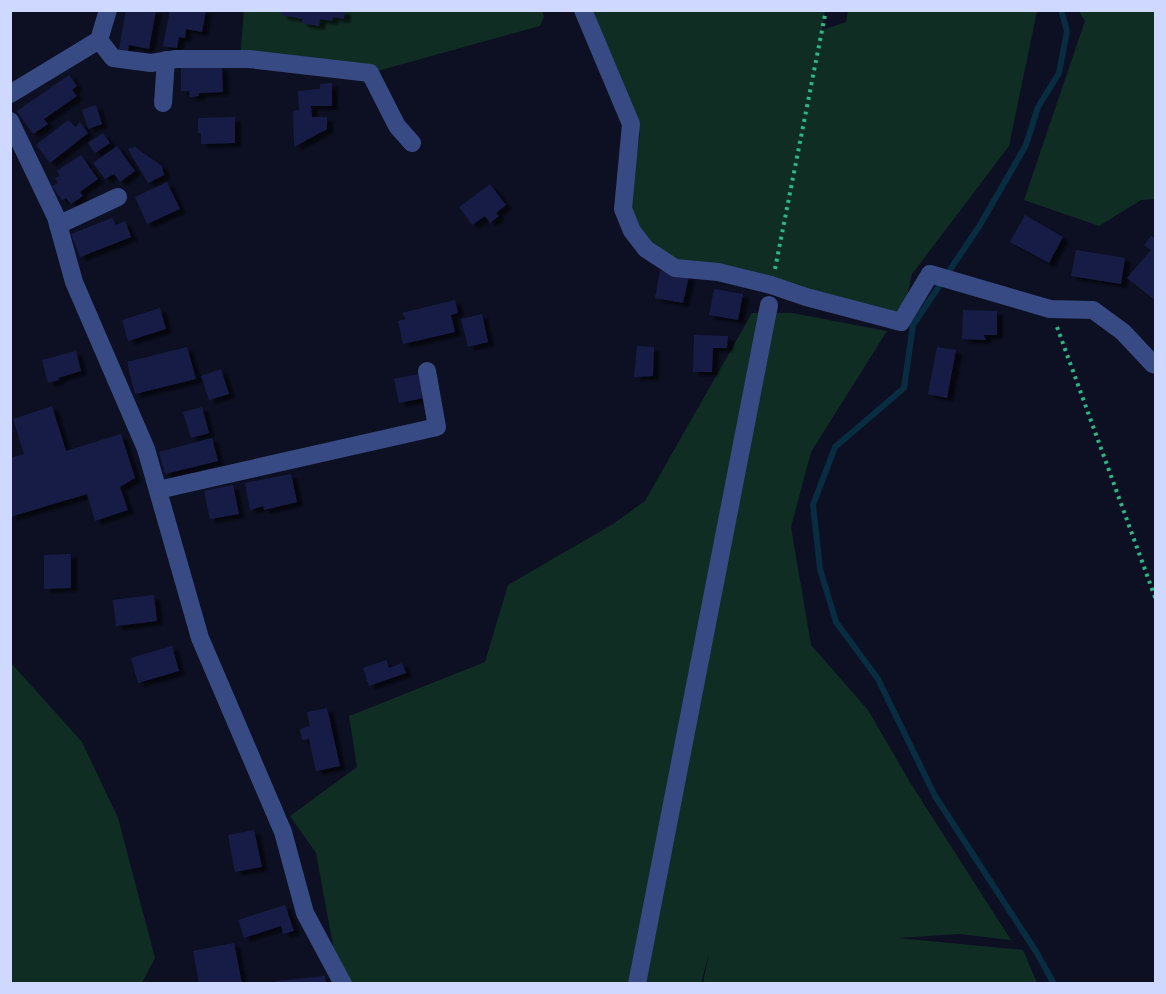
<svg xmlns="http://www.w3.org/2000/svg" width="1166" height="994" viewBox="0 0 1166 994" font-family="Cabin,sans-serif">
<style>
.green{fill:#102d24}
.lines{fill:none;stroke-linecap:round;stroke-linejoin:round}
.stream{stroke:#082d41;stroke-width:6}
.building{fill:#191d44;filter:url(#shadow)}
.path{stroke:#2bb786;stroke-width:4;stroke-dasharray:3 4.5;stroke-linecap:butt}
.minor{stroke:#374a83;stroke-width:18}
</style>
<defs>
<filter id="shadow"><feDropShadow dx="6" dy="4" stdDeviation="1.5" flood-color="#0009"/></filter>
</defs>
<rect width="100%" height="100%" fill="#0d1023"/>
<g class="green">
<path d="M542 10 544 17 540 26 370 73 240 59 244 11Z"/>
<path d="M590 11H825L822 30 846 22 848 11H1037L1009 146 912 274 901 322 665 261 629 213 640 133Z"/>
<path d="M1079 11H1155V199L1141 200 1099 226 1024 200 1085 21Z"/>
<path d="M752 313H792L887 331 811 452 791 527 811 645 868 710 911 784 1011 940 959 934 898 938 1023 950 1037 983H703L709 953 701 983H340L316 853 290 816 357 767 349 716 485 662 508 585 613 524 645 501Z"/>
<path d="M10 662 82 742 118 818 155 958 142 983H11Z"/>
</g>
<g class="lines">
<path class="stream" d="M1054 984 1037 953 935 796 878 679 836 622 820 569 813 505 835 447 904 388 913 325 980 225 1026 145 1038 107 1059 73 1067 31 1061 10"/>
</g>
<g class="building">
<path d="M126 10H156L149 49 129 45 128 51 119 49Z"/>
<path d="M170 10H206L202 32 186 29 185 38 179 37 177 48 163 46Z"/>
<path d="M281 10H345L344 19 333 17 332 21 320 19 319 26 302 23V19L281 15Z"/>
<path d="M222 67 223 92 199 93V96L190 97 189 91H181V68Z"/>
<path d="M69 75 77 86 72 90 77 96 44 119 48 124 33 134 17 111Z"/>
<path d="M332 83V106H311L312 117H327V129L294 147 293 111 299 110 298 91 320 89V84Z"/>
<path d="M96 105 102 124 88 129 82 110Z"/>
<path d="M235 117V143L201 144V133H198V118Z"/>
<path d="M68 120 76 127 80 122 88 133 50 163 36 145Z"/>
<path d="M103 133 110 143 95 153 88 143Z"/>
<path d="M117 146 135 171 120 182 114 174 105 179 93 163Z"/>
<path d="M135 147 162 166 164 175 148 183 128 149Z"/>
<path d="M81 155 98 179 80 192 83 196 71 204 66 198 62 200 52 186 58 183 55 178 60 176 57 171Z"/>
<path d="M167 182 180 209 147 224 135 197Z"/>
<path d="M490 184 506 205 496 213 499 216 490 223 485 216 472 225 459 207Z"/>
<path d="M1025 215 1063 237 1049 263 1010 242Z"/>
<path d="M112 218 116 225 125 221 131 237 80 257 71 234Z"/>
<path d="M1151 236 1156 239V301L1127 278 1151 250 1144 245Z"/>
<path d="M1076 250 1125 258 1121 284 1071 276Z"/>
<path d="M660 271 689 276 683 303 655 298Z"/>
<path d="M714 289 743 294 738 320 709 315Z"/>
<path d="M455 300 458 313 451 315 455 332 403 344 398 321 406 319 402 313Z"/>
<path d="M160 308 166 329 128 341 122 320Z"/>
<path d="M963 310 997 311V335H984L986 340 962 339Z"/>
<path d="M482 314 488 342 468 347 461 319Z"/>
<path d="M694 335 728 336 727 348H713L712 372H693Z"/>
<path d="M637 346 654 347 653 376 634 377Z"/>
<path d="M187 347 196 379 135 394 127 362Z"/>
<path d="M937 347 956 350 947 398 928 394Z"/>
<path d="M76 351 81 371 58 378 59 380 48 383 42 360Z"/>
<path d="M221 369 229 394 209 400 201 376Z"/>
<path d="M419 374 424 398 399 403 394 379Z"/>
<path d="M52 406 66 451 121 434 135 478 120 487 128 510 95 521 87 494 10 517V458L24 454 13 419Z"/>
<path d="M202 407 209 433 191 438 183 412Z"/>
<path d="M212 438 218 461 165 474 159 452Z"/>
<path d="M291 474 297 502 264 510 263 506 250 510 245 483Z"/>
<path d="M233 485 239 514 210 519 204 491Z"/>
<path d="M71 554V588L44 589V555Z"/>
<path d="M154 595 157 621 116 626 113 600Z"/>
<path d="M172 646 179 671 138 683 131 658Z"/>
<path d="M386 660 389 668 402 663 406 673 369 686 363 668Z"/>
<path d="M327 708 340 766 316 771 309 739 302 740 300 729 310 726 307 712Z"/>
<path d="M254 830 262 867 235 872 228 835Z"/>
<path d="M285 905 294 931 283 934 281 926 244 938 238 920Z"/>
<path d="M234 943 242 984H199L193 951Z"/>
<path d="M325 976 326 984H276V981Z"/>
</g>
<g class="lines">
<g class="path">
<path d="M775 269 826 10"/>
<path d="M1057 327 1156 600"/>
</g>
<g class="minor">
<path d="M583 10 631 124 623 209 632 231 646 249 675 268 718 272 771 285 806 297 901 322 930 274 1050 309 1093 310 1123 332 1153 364 1156 365"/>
<path d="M99 40 113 58 151 63 176 59H249L370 73 397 126 412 143"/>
<path d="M10 94 99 40 108 10"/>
<path d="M163 103 166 60"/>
<path d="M10 121 56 217 74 282 146 449 200 638 283 832 305 913 343 984"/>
<path d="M58 225 118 197"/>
<path d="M158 490 437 427 427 371"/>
<path d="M637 984 769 305"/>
</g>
</g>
<rect width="1166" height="994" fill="none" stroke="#cfd8ff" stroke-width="24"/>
</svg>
